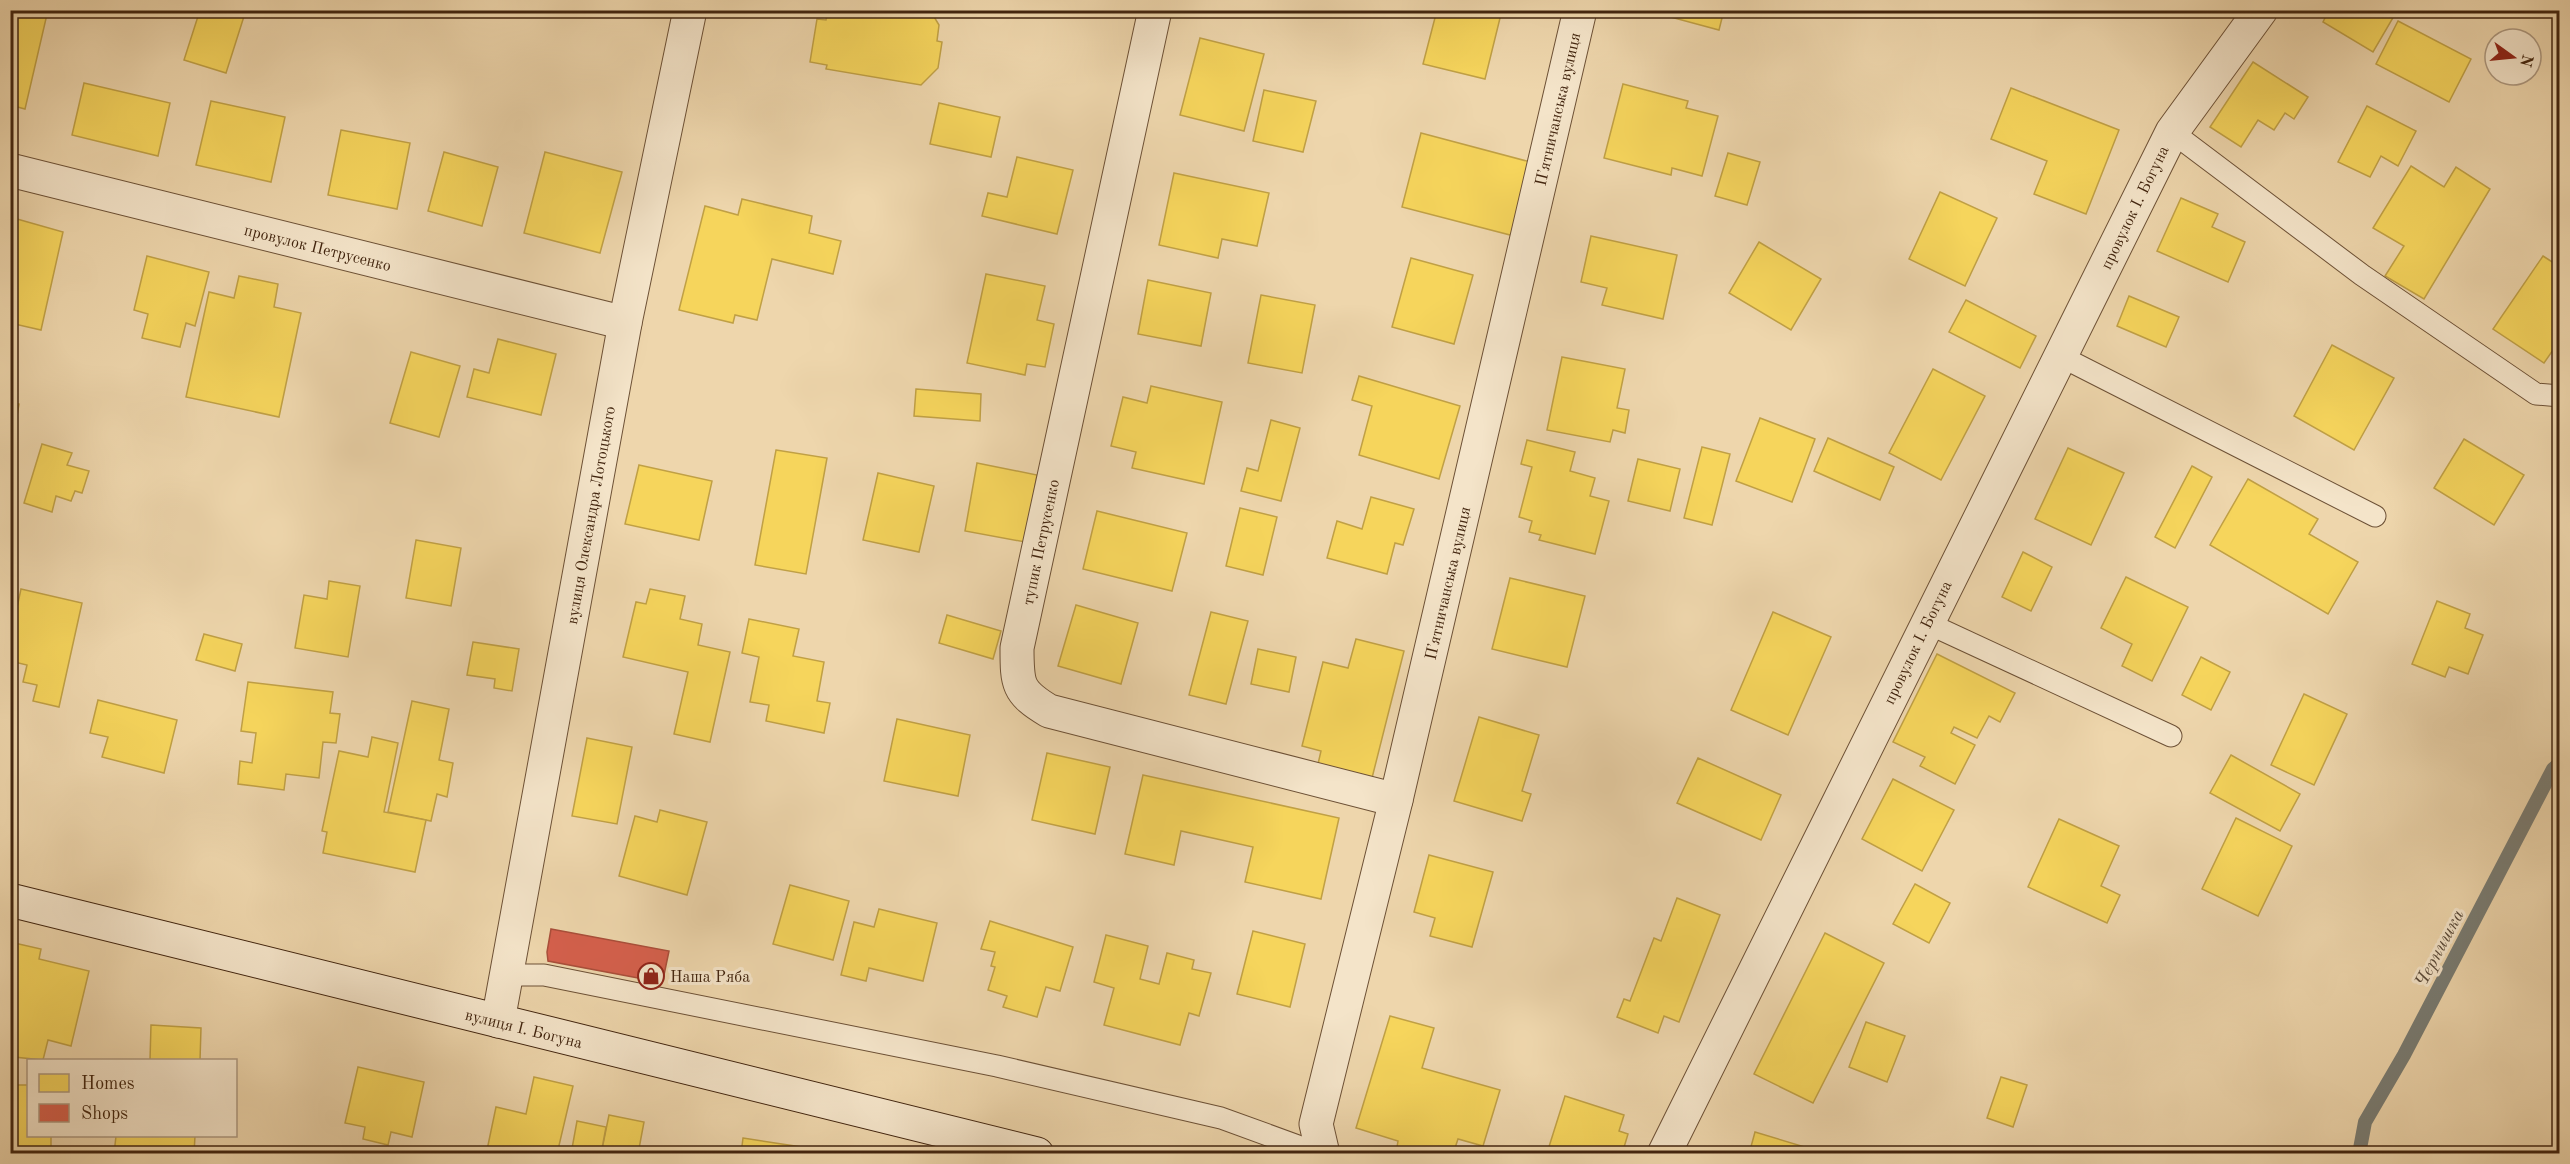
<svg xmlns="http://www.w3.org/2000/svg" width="2570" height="1164" viewBox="0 0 2570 1164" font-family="'Old Standard TT',serif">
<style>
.homes{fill:#f6d55c;stroke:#c0a045;stroke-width:1.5}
.shops{fill:#d6604d;stroke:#aa4e3a;stroke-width:1.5}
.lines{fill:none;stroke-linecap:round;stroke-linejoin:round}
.stream{stroke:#797c73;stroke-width:14}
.lane-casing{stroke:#6d5136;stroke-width:23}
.street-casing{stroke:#6d5136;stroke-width:35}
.secondary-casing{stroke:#42250f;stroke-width:35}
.lane{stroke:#f4e4c9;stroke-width:21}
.street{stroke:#f4e4c9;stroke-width:33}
.secondary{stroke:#f4e4c9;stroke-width:33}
.labels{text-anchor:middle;stroke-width:6;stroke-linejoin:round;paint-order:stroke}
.street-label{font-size:16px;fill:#42250f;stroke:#f4e4c9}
.poi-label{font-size:16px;fill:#42250f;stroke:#f4e4c9;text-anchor:start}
.water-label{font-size:18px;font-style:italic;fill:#594938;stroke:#f4e4c9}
</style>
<rect width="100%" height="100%" fill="#eed6ac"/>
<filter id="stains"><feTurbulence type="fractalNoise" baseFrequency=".00333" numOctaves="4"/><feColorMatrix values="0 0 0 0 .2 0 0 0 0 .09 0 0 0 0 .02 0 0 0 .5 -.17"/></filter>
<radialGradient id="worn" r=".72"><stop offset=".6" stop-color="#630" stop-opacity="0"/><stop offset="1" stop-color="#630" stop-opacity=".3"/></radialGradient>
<g class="homes">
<path d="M10 10H48L25 109 10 105Z"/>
<path d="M200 10H246L226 73 184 60Z"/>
<path d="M828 10H930L939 25 937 41 942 42 938 68 921 85 826 69 827 65 810 62 817 19 826 20Z"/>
<path d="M1437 10H1502L1485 79 1423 64Z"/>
<path d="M1664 10H1724L1719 30 1663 15Z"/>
<path d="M2329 10H2385L2394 16 2373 52 2323 22Z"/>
<path d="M2398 21 2471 59 2449 102 2376 64Z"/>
<path d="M1200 38 1264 54 1244 131 1180 115Z"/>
<path d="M2253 62 2308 97 2294 119 2285 113 2274 130 2258 120 2241 147 2210 127Z"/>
<path d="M84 83 170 103 158 156 72 135Z"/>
<path d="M1623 84 1688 101 1686 108 1718 116 1702 176 1672 168 1671 175 1604 158Z"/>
<path d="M2011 88 2119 130 2086 214 2034 194 2047 161 1991 139Z"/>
<path d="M1264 90 1316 101 1303 152 1253 141Z"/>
<path d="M211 101 285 117 271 182 196 165Z"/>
<path d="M939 103 1000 117 991 157 930 144Z"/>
<path d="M2367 106 2416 131 2398 166 2381 156 2370 177 2338 162Z"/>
<path d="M341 130 410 143 397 209 328 195Z"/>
<path d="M1421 133 1534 163 1514 236 1402 207Z"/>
<path d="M444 152 498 167 482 226 428 211Z"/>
<path d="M545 152 622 172 600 253 524 233Z"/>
<path d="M1728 153 1760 162 1747 205 1715 196Z"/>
<path d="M1017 157 1073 170 1057 234 982 216 988 193 1007 197Z"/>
<path d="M2411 166 2444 187 2456 167 2490 189 2424 299 2385 276 2404 246 2373 228Z"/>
<path d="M1174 173 1269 193 1257 246 1222 239 1218 258 1159 245Z"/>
<path d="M1940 192 1997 218 1965 286 1909 259Z"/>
<path d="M2181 198 2218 214 2212 227 2245 242 2228 282 2157 251Z"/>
<path d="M742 199 812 216 809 233 841 241 833 274 772 259 757 320 735 315 733 323 679 310 705 206 738 215Z"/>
<path d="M10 217 63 232 41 330 10 323Z"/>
<path d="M1591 236 1677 255 1663 319 1602 305 1607 288 1581 282Z"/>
<path d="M1759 242 1821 279 1791 330 1729 293Z"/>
<path d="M147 256 209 272 195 326 186 323 180 347 142 338 148 314 134 310Z"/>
<path d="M2543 256 2560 267V340L2544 363 2493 329Z"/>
<path d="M1411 258 1473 275 1454 344 1392 327Z"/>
<path d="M986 274 1045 286 1037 320 1054 324 1045 367 1027 364 1025 375 967 363Z"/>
<path d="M239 276 278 284 274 307 301 313 279 417 186 397 209 292 234 298Z"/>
<path d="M1148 280 1211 293 1201 346 1138 334Z"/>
<path d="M1261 295 1315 305 1302 373 1248 363Z"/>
<path d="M2129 296 2179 317 2166 347 2117 326Z"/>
<path d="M1966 300 2036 336 2020 368 1949 332Z"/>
<path d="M498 339 556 354 541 415 467 397 474 369 489 373Z"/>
<path d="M2332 345 2394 378 2354 450 2294 416Z"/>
<path d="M411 352 460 366 439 437 390 423Z"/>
<path d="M1562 357 1625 369 1617 408 1629 410 1625 433 1613 430 1610 442 1547 430Z"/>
<path d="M1933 369 1985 396 1941 480 1889 453Z"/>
<path d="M1359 376 1460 406 1439 479 1359 455 1372 406 1352 400Z"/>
<path d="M1151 386 1222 402 1204 484 1132 468 1136 452 1111 446 1123 397 1147 403Z"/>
<path d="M916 389 981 394 980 421 914 416Z"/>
<path d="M10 402 19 404 15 427 10 426Z"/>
<path d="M1760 418 1815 439 1792 502 1736 481Z"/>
<path d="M1271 420 1300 428 1281 501 1241 491 1247 468 1258 471Z"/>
<path d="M1828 438 1894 467 1880 500 1814 471Z"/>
<path d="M2464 439 2524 475 2494 525 2434 488Z"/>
<path d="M1527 440 1575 452 1570 471 1595 478 1590 496 1609 501 1595 554 1539 540 1541 535 1529 532 1532 521 1519 517 1532 467 1521 464Z"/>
<path d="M42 444 72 453 67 465 89 471 82 493 75 491 71 501 56 496 52 512 24 503Z"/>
<path d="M1702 447 1730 454 1712 525 1684 518Z"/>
<path d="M2068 448 2124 473 2091 545 2035 519Z"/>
<path d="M776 450 827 458 806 574 755 565Z"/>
<path d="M1638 459 1680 469 1670 511 1628 501Z"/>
<path d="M977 463 1037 475 1025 542 965 531Z"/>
<path d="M639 465 712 481 699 540 625 524Z"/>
<path d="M2192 466 2212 477 2175 548 2155 537Z"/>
<path d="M878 473 934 486 919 552 863 540Z"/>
<path d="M2248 479 2318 519 2309 534 2358 562 2328 614 2210 545Z"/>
<path d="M1371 497 1414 509 1403 545 1395 543 1387 574 1327 558 1337 521 1362 529Z"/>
<path d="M1240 508 1277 517 1263 575 1226 566Z"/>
<path d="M1097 511 1187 533 1172 591 1083 569Z"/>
<path d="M416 540 461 548 451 606 406 598Z"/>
<path d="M2023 552 2052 567 2031 611 2002 597Z"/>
<path d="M2126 577 2188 607 2152 681 2122 666 2132 644 2101 628Z"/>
<path d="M1510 578 1585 596 1567 667 1492 649Z"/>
<path d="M329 581 360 586 348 657 295 648 304 595 327 599Z"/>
<path d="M21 589 82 603 59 707 33 701 37 685 23 682 27 665 10 661V640Z"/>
<path d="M650 589 685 596 680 619 702 624 698 645 730 652 710 742 674 734 688 672 623 657 636 602 646 604Z"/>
<path d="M2437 601 2470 614 2465 628 2483 635 2468 674 2449 667 2445 677 2412 664Z"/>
<path d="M1076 605 1138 623 1121 684 1058 666Z"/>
<path d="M1211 612 1248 621 1226 704 1189 695Z"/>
<path d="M1773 612 1831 637 1788 735 1731 710Z"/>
<path d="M947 615 1001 631 993 659 939 643Z"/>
<path d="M749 619 799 629 793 656 824 662 817 701 830 703 824 733 766 721 769 705 750 702 759 657 742 653Z"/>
<path d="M204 634 242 644 235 671 196 660Z"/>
<path d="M1356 639 1404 651 1372 778 1318 764 1321 751 1302 746 1323 662 1348 668Z"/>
<path d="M473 642 519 649 512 691 494 688 495 679 467 675Z"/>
<path d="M1258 649 1296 657 1289 692 1251 684Z"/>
<path d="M1937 654 2015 693 2000 722 1989 716 1977 738 1954 727 1951 733 1975 745 1955 784 1920 766 1925 757 1893 742Z"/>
<path d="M2201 657 2230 672 2211 710 2182 695Z"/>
<path d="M248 682 333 692 330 713 340 714 336 743 323 742 319 778 286 774 284 790 238 784 240 761 252 763 256 733 241 731Z"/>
<path d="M2304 694 2347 714 2314 785 2271 765Z"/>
<path d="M98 700 177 720 164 773 102 757 108 737 90 733Z"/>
<path d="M412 701 449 709 439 760 453 763 447 797 437 794 431 821 388 812Z"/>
<path d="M1479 717 1539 735 1522 791 1531 794 1522 821 1454 801Z"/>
<path d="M897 719 970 735 958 796 884 781Z"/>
<path d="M372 737 398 743 384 812 426 820 415 872 323 853 327 832 322 831 339 751 368 757Z"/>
<path d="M587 738 632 747 617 824 572 816Z"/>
<path d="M1047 753 1110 767 1095 834 1032 820Z"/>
<path d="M2231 755 2300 794 2280 831 2210 793Z"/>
<path d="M1698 758 1781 795 1761 840 1677 803Z"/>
<path d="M1143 775 1339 818 1321 899 1245 882 1253 847 1181 831 1174 865 1125 854Z"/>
<path d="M1893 779 1954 810 1922 871 1862 839Z"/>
<path d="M660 810 707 822 687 895 619 876 635 816 657 822Z"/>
<path d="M2236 818 2292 846 2258 916 2202 889Z"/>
<path d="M2059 819 2119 846 2101 886 2120 895 2107 923 2028 887Z"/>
<path d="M1429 855 1493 872 1472 947 1430 936 1435 918 1414 912Z"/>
<path d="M1915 884 1950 903 1929 943 1893 924Z"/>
<path d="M790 885 849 901 833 960 773 944Z"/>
<path d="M1677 898 1720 915 1679 1022 1664 1016 1658 1033 1617 1017 1624 999 1630 1001 1654 938 1661 941Z"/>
<path d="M879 909 937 923 923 981 869 968 866 981 841 975 854 922 874 927Z"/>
<path d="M990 921 1073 947 1060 991 1046 987 1037 1017 1003 1007 1007 996 988 990 995 967 991 966 995 952 981 949Z"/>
<path d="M1253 931 1305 944 1290 1007 1237 994Z"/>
<path d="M1825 933 1884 963 1813 1103 1754 1074Z"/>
<path d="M1106 935 1148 946 1140 979 1159 984 1167 953 1194 960 1192 969 1211 973 1199 1016 1189 1013 1180 1045 1104 1025 1114 988 1094 982Z"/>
<path d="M10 942 41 949 39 959 89 971 71 1046 48 1040 43 1060 14 1057 16 1049 10 1048Z"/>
<path d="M1390 1016 1434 1028 1422 1068 1500 1090 1483 1146 1458 1139 1453 1154H1420L1397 1147 1398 1141 1356 1128Z"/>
<path d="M1866 1022 1905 1036 1887 1082 1849 1067Z"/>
<path d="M151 1025 201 1028 200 1060H150Z"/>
<path d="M358 1067 424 1082 412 1137 391 1132 388 1145 363 1139 365 1127 345 1123Z"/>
<path d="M534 1077 573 1086 557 1154H503L487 1150 496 1107 526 1114Z"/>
<path d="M2001 1077 2027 1085 2013 1127 1987 1118Z"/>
<path d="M15 1085H28V1136H51V1154H15Z"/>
<path d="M1565 1096 1624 1115 1619 1131 1628 1134 1622 1154 1547 1153Z"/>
<path d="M609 1115 644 1122 638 1154H601Z"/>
<path d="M577 1121 606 1127 601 1154H571Z"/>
<path d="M1755 1132 1818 1151V1154H1749Z"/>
<path d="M116 1136H195L194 1154H114Z"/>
<path d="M743 1138 801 1147 800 1154H741Z"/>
</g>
<path class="shops" d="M551 929 669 951 664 975 654 981 548 961 547 952Z"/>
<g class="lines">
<path class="stream" d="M2359 1154 2365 1122 2404 1055 2553 769 2560 763"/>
<defs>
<g id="lane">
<path d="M2172 132 2362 275 2536 394 2560 396"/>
<path d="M2060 356 2375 516"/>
<path d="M1927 623 2171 736"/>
<path d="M506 975H544L997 1066 1221 1118 1320 1154"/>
</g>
<g id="street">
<path d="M1155 10 1017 648C1017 684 1017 692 1049 711L1396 800"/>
<path d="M10 170 625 323"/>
<path d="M498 1021 625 323 690 10"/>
<path d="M1323 1154 1316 1124 1396 800 1580 10"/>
<path d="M1664 1154 2172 132 2261 10"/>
</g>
<path id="secondary" d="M10 900 1037 1154"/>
</defs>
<use href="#lane" class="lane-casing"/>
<use href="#street" class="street-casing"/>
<use href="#secondary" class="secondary-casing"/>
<use href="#lane" class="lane"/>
<use href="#street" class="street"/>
<use href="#secondary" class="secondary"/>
</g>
<defs>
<symbol id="shop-ring" viewBox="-11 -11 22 22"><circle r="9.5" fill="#f4e4c9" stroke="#8f2418" stroke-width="1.5"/><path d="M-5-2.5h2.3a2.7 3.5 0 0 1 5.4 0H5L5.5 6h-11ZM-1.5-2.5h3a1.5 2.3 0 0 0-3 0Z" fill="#8f2418"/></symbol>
</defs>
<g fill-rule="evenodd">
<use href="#shop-ring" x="636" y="961" width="30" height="30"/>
</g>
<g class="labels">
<g class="street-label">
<text transform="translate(1557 109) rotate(-77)" y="6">Пʼятничанська вулиця</text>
<text transform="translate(2134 207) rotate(-64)" y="6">провулок І. Богуна</text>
<text transform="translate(318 247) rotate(14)" y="6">провулок Петрусенко</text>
<text transform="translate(590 515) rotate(-80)" y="6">вулиця Олександра Лотоцького</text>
<text transform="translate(1040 542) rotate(-78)" y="6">тупик Петрусенко</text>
<text transform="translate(1447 583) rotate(-77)" y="6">Пʼятничанська вулиця</text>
<text transform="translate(1917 642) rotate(-64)" y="6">провулок І. Богуна</text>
<text transform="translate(524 1028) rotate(14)" y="6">вулиця І. Богуна</text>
</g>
<g class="poi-label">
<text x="670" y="982">Наша Ряба</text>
</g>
<g class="water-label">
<text transform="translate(2439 948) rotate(-62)" y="6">Чернишка</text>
</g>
</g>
<rect width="2570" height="1164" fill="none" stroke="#eed6ac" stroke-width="36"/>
<rect x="12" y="12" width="2546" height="1140" fill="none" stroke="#42250f" stroke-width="3"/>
<rect x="18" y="18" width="2534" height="1128" fill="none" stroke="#42250f" stroke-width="1.5"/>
<rect x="27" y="1059" width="210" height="78" fill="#f4e4c9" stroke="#ad987f" stroke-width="1.5"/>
<rect x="39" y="1074" width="30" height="18" fill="#f6d55c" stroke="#ad987f" stroke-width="1.5"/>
<text x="81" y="1089" font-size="18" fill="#42250f">Homes</text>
<rect x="39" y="1104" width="30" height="18" fill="#d6604d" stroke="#ad987f" stroke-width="1.5"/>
<text x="81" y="1119" font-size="18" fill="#42250f">Shops</text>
<g transform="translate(2513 57) rotate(105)"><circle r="28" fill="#f4e4c9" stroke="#ad987f" stroke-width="1.5"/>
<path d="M0-4.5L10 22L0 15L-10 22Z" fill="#8f2418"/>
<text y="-9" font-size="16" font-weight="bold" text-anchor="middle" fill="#42250f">N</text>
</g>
<rect width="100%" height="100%" filter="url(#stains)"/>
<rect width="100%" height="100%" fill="url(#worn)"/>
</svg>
